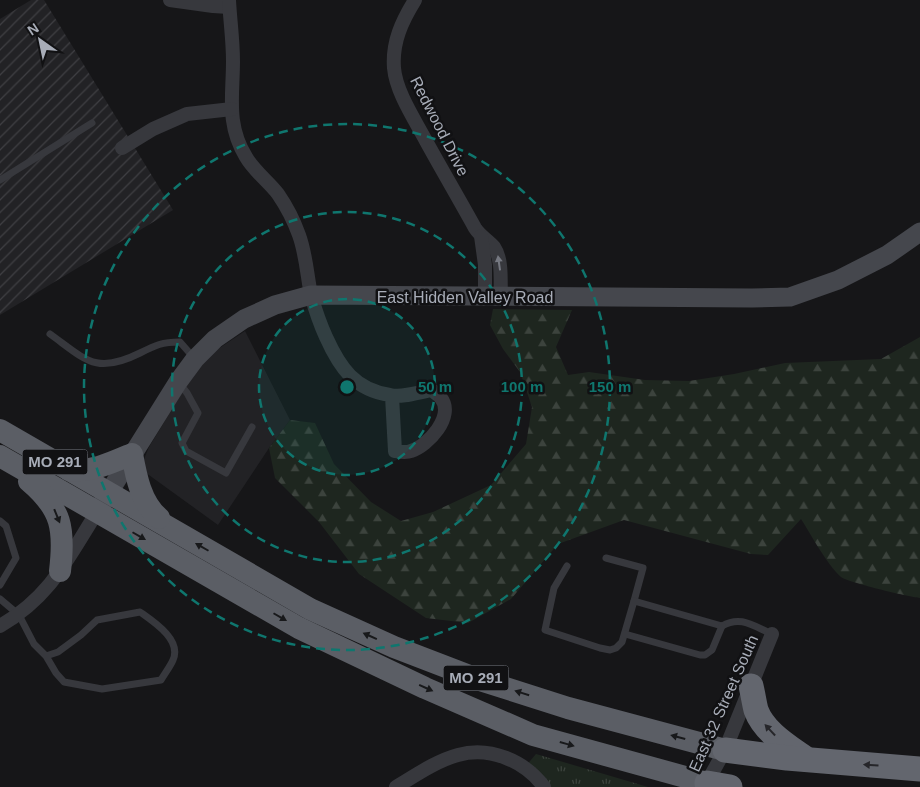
<svg xmlns="http://www.w3.org/2000/svg" width="920" height="787" viewBox="0 0 920 787" font-family="Helvetica,sans-serif">
<style>
.built{fill:#222225}
.industrial{fill:url(#industrial-furrows)}
.forest{fill:url(#forest-firs)}
.park{fill:url(#park-tufts)}
.lines{fill:none;stroke-linecap:round;stroke-linejoin:round}
.service{stroke:#37383d;stroke-width:7}
.minor{stroke:#37383d;stroke-width:14}
.secondary{stroke:#45474d;stroke-width:19}
.trunk{stroke:#5b5e65;stroke-width:22}
.motorway{stroke:#63666e;stroke-width:25}
.oneway{fill:#757881}
.oneway2{fill:#18191b}
.oneway3{fill:#26262a}
.ring{fill:none;stroke:#0f766e;stroke-width:2.5;stroke-dasharray:9 6}
.labels{text-anchor:middle;stroke-width:5;stroke-linejoin:round;paint-order:stroke}
.shield{fill:#111113;stroke:#7b7e86;stroke-width:1}
.shield-label{font-size:15px;font-weight:bold;fill:#a8adb8}
.street-label{font-size:16px;fill:#a8adb8;stroke:#111113}
.centre{fill:#0f766e;stroke:#111113;stroke-width:2.5}
.ring-label{font-size:15px;text-anchor:middle;font-weight:bold;fill:#0f766e;stroke:#111113;stroke-width:5;stroke-linejoin:round;paint-order:stroke}
</style>
<defs>
<pattern id="industrial-furrows" width="10" height="10" patternUnits="userSpaceOnUse" patternTransform="scale(1.25)"><rect width="10" height="10" fill="#222225"/><path d="M-1 1l2-2M0 10L10 0M9 11l2-2" fill="none" stroke="#3f3f43"/></pattern>
<pattern id="forest-firs" width="22" height="20" patternUnits="userSpaceOnUse" patternTransform="scale(1.25)"><rect width="22" height="20" fill="#1e261f"/><path d="M5 1l3.5 6h-7zM16 11l3.5 6h-7z" fill="#3c433d"/></pattern>
<pattern id="park-tufts" width="24" height="20" patternUnits="userSpaceOnUse" patternTransform="scale(1.25)"><rect width="24" height="20" fill="#1e261f"/><path d="M3 7l-1-3M5 7V3M7 7l1-3M15 17l-1-3M17 17v-4M19 17l1-3" fill="none" stroke="#3c433d"/></pattern>
</defs>
<rect width="100%" height="100%" fill="#161618"/>
<path class="built" d="M245 331 290 420 269 448 218 525 142 470 144 459 149 447 191 378 212 353Z"/>
<path class="industrial" d="M31 0H44L173 210 0 315V19Z"/>
<path class="forest" d="M493 309 572 310 556 347 568 375 589 372 645 380 689 381 734 374 785 363 881 359 920 337V598C909 597 847 582 841 577 826 563 812 536 801 519L768 555 751 554 624 520 558 544 511 599 468 623 426 618 359 574 319 522 275 478 269 448 290 420 315 423 334 464 371 502 401 521 433 512 491 485 526 444 532 407 520 372 503 349 490 325Z"/>
<path class="park" d="M536 754 648 787H544L525 767Z"/>
<g class="lines">
<g class="service">
<path d="M0 180 92 123"/>
<path d="M50 334C86 360 96 375 140 353 156 345 162 342 180 342L194 358"/>
<path d="M180 384 187 393 198 413 182 443 186 451 226 473 252 427"/>
<path d="M0 521 6 526 16 558 0 585"/>
<path d="M606 558 643 568 634 601"/>
<path d="M567 566 554 588 545 630 600 648 610 650 616 648 622 642 634 601 722 626C741 615 753 626 772 634"/>
<path d="M0 599 19 615 34 644 46 656 56 673 64 682 102 689 161 680C165 673 170 667 173 660 182 640 154 622 140 612L97 620 81 635 58 652 46 656"/>
<path d="M625 634 700 655H705L712 650 722 626"/>
</g>
<g class="minor">
<path d="M170 0 213 6 229 7"/>
<path d="M229 0C230 20 233 40 233 61 233 96 226 124 246 157 254 171 269 182 278 194 287 207 294 221 299 235 306 254 307 275 311 295 315 309 320 324 326 337 340 368 355 390 390 395 403 398 419 392 432 390 435 393 439 395 441 398 455 416 428 446 411 451 406 453 401 452 395 451L392 396"/>
<path d="M415 0C402 21 392 42 394 68 396 92 415 120 426 141 442 170 459 199 475 228 480 236 488 240 494 247 503 260 500 282 501 297"/>
<path d="M122 148 153 129 187 114 232 109"/>
<path d="M481 236 485 265V297"/>
<path d="M0 626C50 597 67 560 97 512"/>
<path d="M705 786 725 750 772 634"/>
<path d="M396 787C416 775 436 761 458 755 490 746 525 761 544 787"/>
</g>
<path class="secondary" d="M101 505 178 382 195 359 215 339 244 319 275 305 311 295 752 298 790 297 838 280 887 255 920 232"/>
<g class="trunk">
<path d="M0 430 310 609 394 647 480 680 568 708 725 750"/>
<path d="M0 456 299 628 425 688 533 735 707 783"/>
<path d="M69 470C92 472 111 463 132 454 136 476 141 503 159 518"/>
<path d="M29 481C62 509 65 529 60 571"/>
</g>
<g class="motorway">
<path d="M751 686C753 694 754 702 756 710 764 732 788 746 806 759"/>
<path d="M725 750 787 758 920 769"/>
<path d="M707 783 730 787"/>
</g>
</g>
<defs><path id="oneway-solid" d="M-6-.8H1V-3.2L6.5 0L1 3.2V.8H-6Z" transform="scale(1.25)"/></defs>
<use class="oneway" href="#oneway-solid" transform="translate(499 263) rotate(-98)"/>
<g class="oneway2">
<use href="#oneway-solid" transform="translate(57 516) rotate(68)"/>
<use href="#oneway-solid" transform="translate(139 536) rotate(30)"/>
<use href="#oneway-solid" transform="translate(202 547) rotate(-150)"/>
<use href="#oneway-solid" transform="translate(280 617) rotate(30)"/>
<use href="#oneway-solid" transform="translate(370 636) rotate(-156)"/>
<use href="#oneway-solid" transform="translate(426 688) rotate(24)"/>
<use href="#oneway-solid" transform="translate(522 693) rotate(-162)"/>
<use href="#oneway-solid" transform="translate(678 737) rotate(-165)"/>
<use href="#oneway-solid" transform="translate(567 744) rotate(16)"/>
</g>
<g class="oneway3">
<use href="#oneway-solid" transform="translate(770 730) rotate(-133)"/>
<use href="#oneway-solid" transform="translate(871 765) rotate(-176)"/>
</g>
<circle cx="347" cy="387" r="88" fill="#0f766e" fill-opacity=".12"/>
<g class="ring">
<circle cx="347" cy="387" r="88"/>
<circle cx="347" cy="387" r="175"/>
<circle cx="347" cy="387" r="263"/>
</g>
<g class="labels">
<g class="shield">
<rect x="22.5" y="449.5" width="65" height="25" rx="4"/>
<rect x="443.5" y="665.5" width="65" height="25" rx="4"/>
</g>
<g class="shield-label">
<text x="55" y="467">MO 291</text>
<text x="476" y="683">MO 291</text>
</g>
<g class="street-label">
<text transform="translate(440 126) rotate(63)" y="6">Redwood Drive</text>
<text x="465" y="303">East Hidden Valley Road</text>
<text transform="translate(723 703) rotate(-66)" y="6">East 32 Street South</text>
</g>
</g>
<circle cx="347" cy="387" r="8" class="centre"/>
<g class="ring-label">
<text x="435" y="392">50 m</text>
<text x="522" y="392">100 m</text>
<text x="610" y="392">150 m</text>
</g>
<g transform="translate(40 40) rotate(327)" stroke="#111113" stroke-width="4" paint-order="stroke">
<path d="M0-4L9 19L0 12L-9 19Z" fill="#a8adb8"/>
<text y="-8" font-size="14" font-weight="bold" text-anchor="middle" fill="#a8adb8">N</text>
</g>
</svg>
